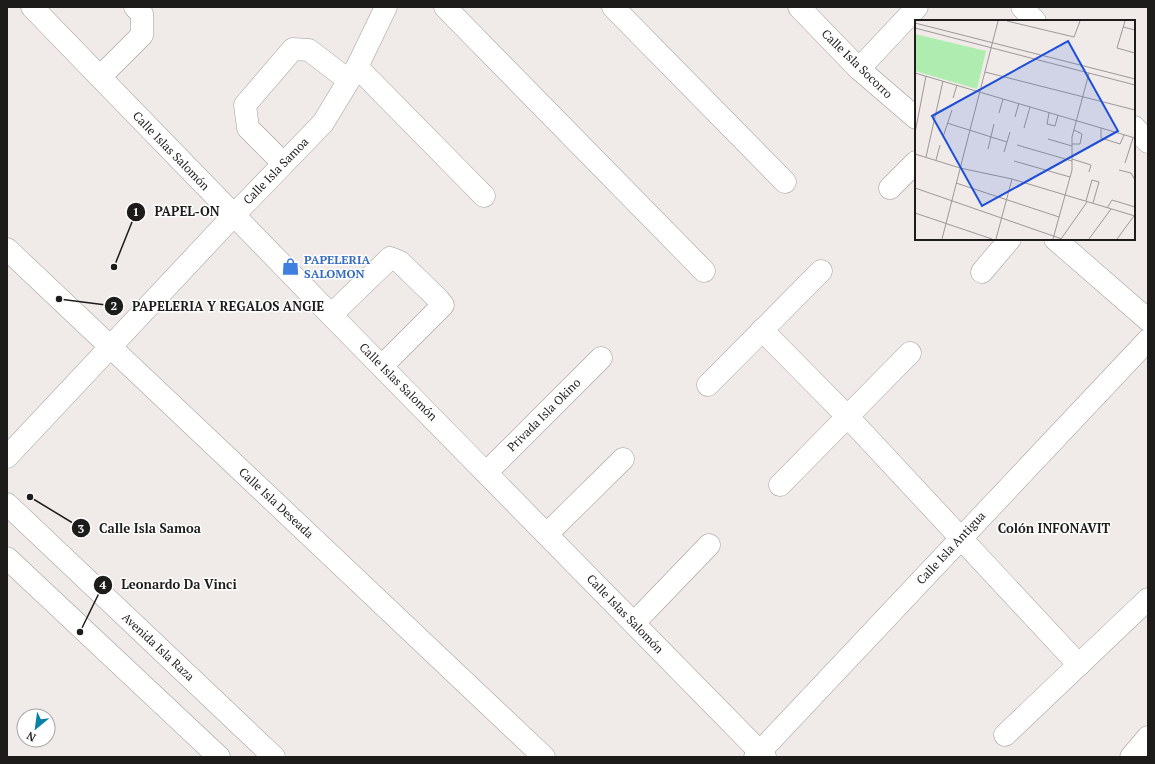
<svg xmlns="http://www.w3.org/2000/svg" width="1155" height="764" viewBox="0 0 1155 764" font-family="'PT Serif',serif">
<style>
.lines{fill:none;stroke-linecap:round;stroke-linejoin:round}
.minor-casing{stroke:#9f9b99;stroke-width:23}
.minor{stroke:#fff;stroke-width:22}
.labels{text-anchor:middle;stroke-width:3;stroke-linejoin:round;paint-order:stroke}
.street-label{font-size:12px;fill:#1d1c1b;stroke:#fff}
.shop-label{font-size:12px;font-weight:bold;fill:#366cbe;stroke:#fff;text-anchor:start}
.neighbourhood-label{font-size:13px;font-weight:bold;fill:#1d1c1b;stroke:#fff}
.inset-road{fill:none;stroke:#9c9897;stroke-width:1}
.view{fill:#1d4ed8;fill-opacity:0.15;stroke:#1d4ed8;stroke-width:2}
.inset-edge{fill:none;stroke:#1d1c1b;stroke-width:2}
.leader{fill:none;stroke:#1d1c1b;stroke-width:1.5}
.callout-dot{fill:#1d1c1b;stroke:#fff;stroke-width:1.5}
.mark-label{font-size:12px;text-anchor:middle;font-weight:bold;fill:#fff}
.callout-label{font-size:13px;text-anchor:middle;font-weight:bold;fill:#1d1c1b;stroke:#fff;stroke-width:3;stroke-linejoin:round;paint-order:stroke}
</style>
<rect width="100%" height="100%" fill="#f0ebe9"/>
<g class="lines">
<defs>
<g id="minor">
<path d="M32 7 331 315 765 757"/>
<path d="M445 7 704 271"/>
<path d="M613 7 785 182"/>
<path d="M799 7 859 69 916 118"/>
<path d="M1022 7 1035 21"/>
<path d="M357 67 484 196"/>
<path d="M859 69 917 7"/>
<path d="M100 77 142 35V14L135 7"/>
<path d="M1134 127 1148 142"/>
<path d="M283 163 248 128 245 105 293 49 309 50 348 80"/>
<path d="M890 188 916 162"/>
<path d="M1055 239 1148 320"/>
<path d="M7 249 544 757"/>
<path d="M982 272 1010 239"/>
<path d="M331 315 390 258 400 262 439 300 443 305 382 366"/>
<path d="M762 330 848 417 1079 665"/>
<path d="M708 385 821 271"/>
<path d="M7 457 234 215 323 123 357 67 386 7"/>
<path d="M486 473 601 358"/>
<path d="M780 485 910 353"/>
<path d="M7 504 274 757"/>
<path d="M547 534 623 459"/>
<path d="M7 558 219 757"/>
<path d="M634 623 709 545"/>
<path d="M1005 735 1148 599"/>
<path d="M755 757 1148 340"/>
<path d="M1131 757 1148 737"/>
</g>
</defs>
<use href="#minor" class="minor-casing"/>
<use href="#minor" class="minor"/>
</g>
<defs>
<symbol id="shop-bare" viewBox="-9 -9 18 18"><path d="M-5-2.5h2.3a2.7 3.5 0 0 1 5.4 0H5L5.5 6h-11ZM-1.5-2.5h3a1.5 2.3 0 0 0-3 0Z" fill="#3f7fe0" stroke="#fff" stroke-width="2.5" paint-order="stroke"/></symbol>
</defs>
<g fill-rule="evenodd">
<use href="#shop-bare" x="278" y="254" width="25" height="25"/>
</g>
<g class="labels">
<g class="street-label">
<text transform="translate(857 64) rotate(44)" y="4">Calle Isla Socorro</text>
<text transform="translate(171 151) rotate(46)" y="4">Calle Islas Salomón</text>
<text transform="translate(276 171) rotate(-46)" y="4">Calle Isla Samoa</text>
<text transform="translate(398 382) rotate(45)" y="4">Calle Islas Salomón</text>
<text transform="translate(544 415) rotate(-45)" y="4">Privada Isla Okino</text>
<text transform="translate(276 503) rotate(43)" y="4">Calle Isla Deseada</text>
<text transform="translate(951 548) rotate(-47)" y="4">Calle Isla Antigua</text>
<text transform="translate(625 614) rotate(46)" y="4">Calle Islas Salomón</text>
<text transform="translate(158 647) rotate(43)" y="4">Avenida Isla Raza</text>
</g>
<g class="shop-label">
<text x="304" y="264">PAPELERIA<tspan x="304" dy="14">SALOMON</tspan></text>
</g>
<g class="neighbourhood-label">
<text x="1054" y="533">Colón INFONAVIT</text>
</g>
</g>
<g transform="translate(915 20)">
<rect width="220" height="220" fill="#f0ebe9"/>
<path d="M0 14 71 31 62 69 0 51Z" fill="#aeedaf"/>
<path class="inset-road" d="M92 1 159 17 165 1M210 1 202 28 220 33M0 3 220 59M208 7 220 10M0 8 220 65M70 52 220 90M0 53 220 118M38 78 42 65M84 93 88 79M134 93 132 104 140 106 143 95M100 97 104 83M32 103 92 122M109 108 115 87M186 108V118L205 124 209 115M0 113 11 56M28 117 37 90M133 119 157 126M157 124H165L167 114 159 110M102 125 157 141M73 129 79 104M89 132 95 112M0 134 45 148 97 159 220 196M11 137 28 61M157 139 176 145 174 152M21 140 25 125M99 141 155 157M210 143 218 118M204 150 216 153 220 160M41 163 144 197M0 168 147 219M171 181 177 160 184 162 178 183M192 188 197 180 220 187M0 193 77 219M27 219 83 1M81 219 97 159M138 219 157 150V117L174 53M146 219 172 182M174 219 196 189M202 219 219 196"/>
<path class="view" d="M153 21 203 111 67 186 17 96Z"/>
<rect width="220" height="220" class="inset-edge"/>
</g>
<path class="leader" d="M114 267L136 212M59 299L114 306M30 497L81 528M80 632L103 585"/>
<g class="callout-dot">
<circle cx="114" cy="267" r="4"/>
<circle cx="59" cy="299" r="4"/>
<circle cx="30" cy="497" r="4"/>
<circle cx="80" cy="632" r="4"/>
<circle cx="136" cy="212" r="10"/>
<circle cx="114" cy="306" r="10"/>
<circle cx="81" cy="528" r="10"/>
<circle cx="103" cy="585" r="10"/>
</g>
<g class="mark-label">
<text x="136" y="216">1</text>
<text x="114" y="310">2</text>
<text x="81" y="533">3</text>
<text x="103" y="589">4</text>
</g>
<g class="callout-label">
<text x="187" y="216">PAPEL-ON</text>
<text x="228" y="311">PAPELERIA Y REGALOS ANGIE</text>
<text x="150" y="533">Calle Isla Samoa</text>
<text x="179" y="589">Leonardo Da Vinci</text>
</g>
<rect width="1155" height="764" fill="none" stroke="#1d1c1b" stroke-width="16"/>
<g transform="translate(36 728) rotate(209)"><circle r="19" fill="#ffffff" stroke="#a5a4a4"/>
<path d="M0-3L7 15L0 10L-7 15Z" fill="#0881a7"/>
<text y="-6" font-size="11" font-weight="bold" text-anchor="middle" fill="#1d1c1b">N</text>
</g>
</svg>
